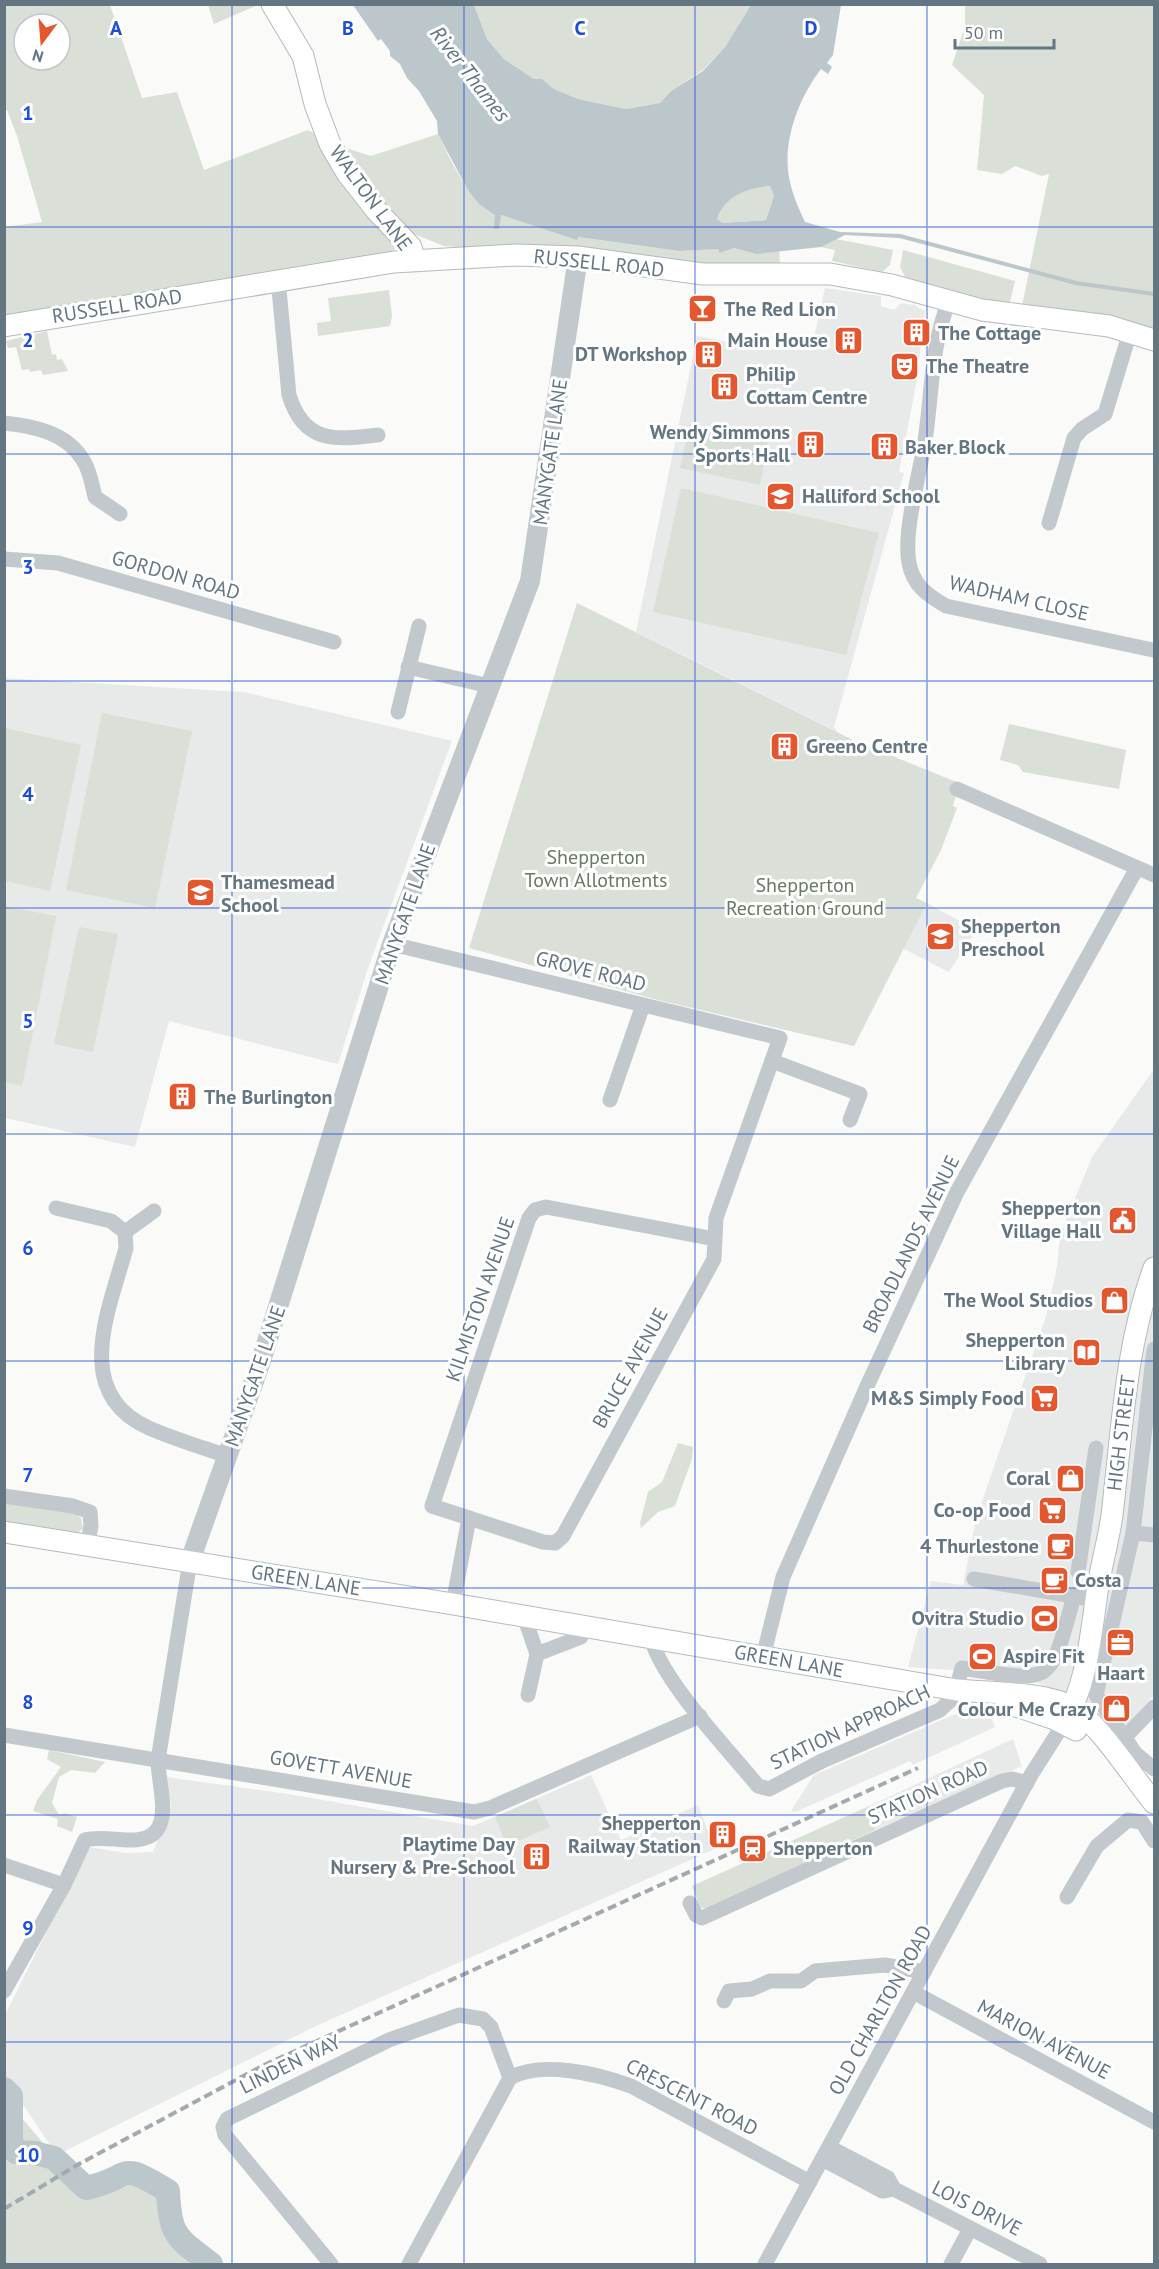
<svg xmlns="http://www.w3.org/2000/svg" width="1159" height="2269" viewBox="0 0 1159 2269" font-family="'PT Sans',sans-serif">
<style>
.built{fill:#e8e9e9}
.green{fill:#dadfd7;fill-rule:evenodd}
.water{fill:#bbc7cb;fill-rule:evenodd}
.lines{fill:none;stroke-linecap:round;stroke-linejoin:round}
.stream{stroke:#bbc7cb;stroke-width:4}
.river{stroke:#bbc7cb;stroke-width:24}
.secondary-casing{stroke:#b3babf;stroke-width:23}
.minor{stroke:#c3c8cc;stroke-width:15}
.tertiary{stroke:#c3c8cc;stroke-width:20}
.secondary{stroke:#fff;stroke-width:21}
.rail{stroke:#a2aab0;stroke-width:4;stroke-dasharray:9 4.5;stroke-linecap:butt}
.grid{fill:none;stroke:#1d4ed8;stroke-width:1.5;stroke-opacity:0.55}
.labels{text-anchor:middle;stroke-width:6;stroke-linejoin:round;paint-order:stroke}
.street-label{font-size:20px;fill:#657683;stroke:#fff}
.poi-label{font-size:20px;font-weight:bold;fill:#657683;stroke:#fff;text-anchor:end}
.park-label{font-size:20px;fill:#687a64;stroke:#fff}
.water-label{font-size:21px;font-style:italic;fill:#60757c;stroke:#fff}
.grid-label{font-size:20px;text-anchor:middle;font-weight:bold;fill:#1d4ed8;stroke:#fff;stroke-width:6;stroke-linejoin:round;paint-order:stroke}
</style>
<rect width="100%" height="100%" fill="#fafaf8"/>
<g class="built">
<path d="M825 288 881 296V306L894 310 901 303 914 305 925 311 916 385 899 472 904 473 834 727 838 732 636 632 697 336 766 349 811 350Z"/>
<path d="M4 678 243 692 452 741 368 968 338 1064 169 1021 135 1147 5 1118Z"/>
<path d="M927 903 976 930 949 972 902 948Z"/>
<path d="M1154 1069V1695L1117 1735 1090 1704 1035 1682 967 1671 908 1667 931 1581 963 1585 976 1519 1046 1316 1057 1267 1060 1235 1092 1157Z"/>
<path d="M974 1706 987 1707 995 1727 913 1765 910 1761 795 1812 791 1811 814 1775Z"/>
<path d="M1013 1739 1022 1766 875 1830 869 1806Z"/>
<path d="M591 1775 621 1840 698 1805 715 1849 318 2025 57 2155 13 2090 5 2084V2015L86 1852 89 1847 126 1853 153 1852 171 1805 166 1777 288 1794 473 1826Z"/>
</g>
<g class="green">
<path d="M5 5H110L142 98 177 92 204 170 308 130 321 137 393 239 395 248 390 255 5 317V227L42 222 17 136 7 110H5ZM24 24H60V60H24Z"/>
<path d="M208 5V4L258 5 214 24Z"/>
<path d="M474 5H751L725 47 703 70 671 91 660 103 626 109 578 99 554 89 542 79H534L504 59 487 39Z"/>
<path d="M965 5H1154V340L1020 316 1049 174 1042 176 1015 166 1002 174 977 170 984 95 952 65 965 27Z"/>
<path d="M438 134C453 165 466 195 496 215L494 229 501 215 577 239V237L679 251 734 248 756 254 779 250 780 263 678 264 444 246 414 234 382 208 343 147 371 156Z"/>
<path d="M770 186 774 196 766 220 723 223 717 219C727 195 746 188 770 186Z"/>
<path d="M836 239 893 250 890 265 882 272 832 261 835 250 821 247Z"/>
<path d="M903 250 1015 281 1010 302 999 303 905 277 900 267Z"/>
<path d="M389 290 392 316 390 326 318 336 317 323 331 321 328 298Z"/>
<path d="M47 331 52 355 56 354 57 360 62 359 68 371 43 375 41 370 30 372 29 369 22 370 16 347 8 348 6 341Z"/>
<path d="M690 424 768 440 760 485 680 468Z"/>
<path d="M681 488 879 533 846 655 653 612Z"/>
<path d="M577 603 853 740 959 783 953 806 957 808 941 850 916 898 927 903 854 1046 658 1000 469 948Z"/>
<path d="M102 713 192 731 155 908 66 890Z"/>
<path d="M1009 724 1126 750 1119 789 1023 772 1018 765 1000 760Z"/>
<path d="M5 728 81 745 50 891 5 881Z"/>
<path d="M4 906 56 916 22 1086 5 1082Z"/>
<path d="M79 927 118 934 93 1052 54 1044Z"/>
<path d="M678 1443 693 1447 692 1459 675 1506 658 1512 641 1528 640 1523 648 1492 662 1482Z"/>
<path d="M4 1501 72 1512 81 1518 83 1528 76 1535 5 1525Z"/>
<path d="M49 1750 105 1762 95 1773 71 1770 59 1777 52 1803 59 1815 65 1813 77 1817 72 1832 57 1826 58 1819 33 1811 37 1800 61 1767 47 1759Z"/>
<path d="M537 1799 550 1827 507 1846 495 1817Z"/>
<path d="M869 1806 875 1830 707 1909 700 1907 692 1886Z"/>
<path d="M5 2098 59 2162 86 2187 128 2171 137 2172 168 2191C170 2238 177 2237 211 2264H5Z"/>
</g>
<path class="water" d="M353 5H474L487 39 504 59 534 79H542L554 89 578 99 626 109 660 103 671 91 703 71 725 47 751 5H841L833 55 827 63 832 67 828 74 821 69C798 99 781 144 790 182 793 196 799 209 805 222L840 232 900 234 899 238 845 235 821 247 756 254 734 248 719 253V249L679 251 578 237 577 240 501 215 499 229H494L495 215 479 204 468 190 438 134 437 121 419 91 407 78 400 64 390 56V51L381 39 378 41ZM770 186 774 196 766 220 723 223 717 219C726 195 747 188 770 186Z"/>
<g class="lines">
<path class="stream" d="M900 236 1076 283 1154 294"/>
<path class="river" d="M4 2089 11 2096V2141L16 2152 35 2153 54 2158 86 2188C136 2177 115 2159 168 2191 170 2238 177 2237 211 2264"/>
<defs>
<g id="secondary">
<path d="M272 4 303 56 315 104 330 144 347 173 376 210 411 247 414 260"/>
<path d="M4 326 394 262 516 255 578 257 703 274H830L892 285 982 310 1109 326 1154 340"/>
<path d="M4 1532 453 1604 957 1690C989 1693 1045 1692 1072 1707 1096 1720 1135 1780 1154 1803"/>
<path d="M1016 1706 1055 1719 1076 1730"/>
<path d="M1064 1723C1086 1686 1090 1642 1096 1600 1099 1572 1108 1544 1112 1515 1122 1432 1125 1347 1154 1268"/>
</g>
</defs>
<use href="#secondary" class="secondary-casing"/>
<g class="minor">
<path d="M278 279 289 395C304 444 335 440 378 435"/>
<path d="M949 301C931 345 932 394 925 441 920 473 903 532 909 563 913 585 927 595 946 606L1153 650"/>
<path d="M4 423C34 426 67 433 83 460 90 470 92 485 95 497L120 514"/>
<path d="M1049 523 1074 438 1082 429 1105 414 1130 332"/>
<path d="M4 559 58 563 334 642"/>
<path d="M408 667 489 686"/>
<path d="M398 712 419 626"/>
<path d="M957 789 1154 875"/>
<path d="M392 944 780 1038 716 1218 714 1259 563 1536 555 1543 543 1542 432 1506 529 1218 535 1210 546 1207 715 1239"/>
<path d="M772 1061 860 1094 850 1120"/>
<path d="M610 1100 643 1005"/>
<path d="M56 1208 111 1221 125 1232 126 1248C110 1308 70 1393 149 1428 174 1439 201 1447 227 1456"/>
<path d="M125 1232 154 1211"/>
<path d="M1154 1349 1133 1533 1096 1695 1135 1753 1154 1769"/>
<path d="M4 1496 73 1506 90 1512 91 1526 87 1546"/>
<path d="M1133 1533 1154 1535"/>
<path d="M1078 1572 1096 1448"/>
<path d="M974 1579 1084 1598"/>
<path d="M453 1604 469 1518"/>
<path d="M524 1616 537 1654 581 1637 586 1626"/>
<path d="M651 1638C662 1681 728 1749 758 1786L769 1789 822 1761 940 1710 954 1697 962 1668C1055 1683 1049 1686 1074 1596"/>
<path d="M763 1657 783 1577 868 1384 957 1192 1137 868"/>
<path d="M528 1695 537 1654"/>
<path d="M4 1735 474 1812 490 1808 700 1716"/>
<path d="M1124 1738 1154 1707"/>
<path d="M4 1865 64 1885"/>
<path d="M1067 1897 1097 1846 1128 1820 1142 1822 1154 1841"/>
<path d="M690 1903 696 1915 702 1918 1002 1781 1012 1779 1027 1783"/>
<path d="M4 1991 64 1885 85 1840C98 1836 115 1840 128 1840 180 1842 158 1790 158 1760L190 1561"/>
<path d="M913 1992 1154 2122"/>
<path d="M724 2001 729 1991 752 1989 770 1981H801L815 1971 885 1965 924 1972"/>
<path d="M829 2147 888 2178 894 2189 1040 2264"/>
<path d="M822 2159 882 2191 894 2189"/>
<path d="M331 2264 225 2135 223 2127 227 2119 389 2040 459 2015 483 2019 491 2027 510 2078"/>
<path d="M409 2264 510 2078C541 2060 598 2074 631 2086L810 2182"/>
<path d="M765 2264 1031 1775 1064 1723"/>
<path d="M951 2264 970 2229"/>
</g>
<path class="tertiary" d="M190 1561 260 1364 392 944 530 581 578 257"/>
<use href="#secondary" class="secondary"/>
<path class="rail" d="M4 2209 79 2164 264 2065 918 1768"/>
</g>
<path class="grid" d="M232 4V2264M464 4V2264M695 4V2264M927 4V2264M4 227H1154M4 454H1154M4 681H1154M4 908H1154M4 1134H1154M4 1361H1154M4 1588H1154M4 1815H1154M4 2042H1154"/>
<defs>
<symbol id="bar-square" viewBox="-11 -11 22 22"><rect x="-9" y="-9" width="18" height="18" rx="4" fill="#e4572e" stroke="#fff"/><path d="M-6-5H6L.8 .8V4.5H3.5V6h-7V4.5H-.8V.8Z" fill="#fff"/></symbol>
<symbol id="building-square" viewBox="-11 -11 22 22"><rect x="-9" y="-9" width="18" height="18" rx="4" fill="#e4572e" stroke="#fff"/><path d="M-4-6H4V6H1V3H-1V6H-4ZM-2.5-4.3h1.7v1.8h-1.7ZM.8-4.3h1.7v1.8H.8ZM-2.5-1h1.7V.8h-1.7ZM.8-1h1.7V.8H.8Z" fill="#fff"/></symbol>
<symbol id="theatre-square" viewBox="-11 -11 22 22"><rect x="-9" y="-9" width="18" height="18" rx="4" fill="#e4572e" stroke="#fff"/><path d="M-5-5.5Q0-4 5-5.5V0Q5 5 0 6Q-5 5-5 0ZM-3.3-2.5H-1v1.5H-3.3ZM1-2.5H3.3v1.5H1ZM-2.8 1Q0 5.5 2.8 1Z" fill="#fff"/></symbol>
<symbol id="school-square" viewBox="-11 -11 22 22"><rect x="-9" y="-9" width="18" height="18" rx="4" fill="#e4572e" stroke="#fff"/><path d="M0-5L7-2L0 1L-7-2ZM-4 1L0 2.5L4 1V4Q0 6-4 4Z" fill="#fff"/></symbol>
<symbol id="civic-square" viewBox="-11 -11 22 22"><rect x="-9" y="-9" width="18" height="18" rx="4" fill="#e4572e" stroke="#fff"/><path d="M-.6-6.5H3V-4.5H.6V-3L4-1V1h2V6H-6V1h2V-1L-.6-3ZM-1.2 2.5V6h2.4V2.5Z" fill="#fff"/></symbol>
<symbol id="shop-square" viewBox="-11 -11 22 22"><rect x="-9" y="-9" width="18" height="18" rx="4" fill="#e4572e" stroke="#fff"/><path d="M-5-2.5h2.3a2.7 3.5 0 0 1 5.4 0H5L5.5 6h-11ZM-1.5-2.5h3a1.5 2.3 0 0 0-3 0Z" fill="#fff"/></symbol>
<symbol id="library-square" viewBox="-11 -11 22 22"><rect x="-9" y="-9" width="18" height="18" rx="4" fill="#e4572e" stroke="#fff"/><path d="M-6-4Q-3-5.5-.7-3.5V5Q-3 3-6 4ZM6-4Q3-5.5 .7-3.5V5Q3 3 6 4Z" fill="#fff"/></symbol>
<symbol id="supermarket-square" viewBox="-11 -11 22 22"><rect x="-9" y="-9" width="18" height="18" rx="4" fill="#e4572e" stroke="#fff"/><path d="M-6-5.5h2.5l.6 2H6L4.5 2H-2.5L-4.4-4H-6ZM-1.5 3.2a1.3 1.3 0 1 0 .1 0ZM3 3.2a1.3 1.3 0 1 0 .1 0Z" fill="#fff"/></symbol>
<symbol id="cafe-square" viewBox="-11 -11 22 22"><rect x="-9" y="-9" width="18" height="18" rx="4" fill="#e4572e" stroke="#fff"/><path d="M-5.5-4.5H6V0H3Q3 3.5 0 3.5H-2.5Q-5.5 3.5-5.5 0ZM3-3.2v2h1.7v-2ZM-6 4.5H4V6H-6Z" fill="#fff"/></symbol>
<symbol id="stadium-square" viewBox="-11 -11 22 22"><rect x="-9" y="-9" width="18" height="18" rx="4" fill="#e4572e" stroke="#fff"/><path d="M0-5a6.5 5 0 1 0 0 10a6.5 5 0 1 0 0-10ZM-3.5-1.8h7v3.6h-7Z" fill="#fff"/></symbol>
<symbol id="office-square" viewBox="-11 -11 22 22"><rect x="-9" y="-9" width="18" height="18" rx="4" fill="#e4572e" stroke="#fff"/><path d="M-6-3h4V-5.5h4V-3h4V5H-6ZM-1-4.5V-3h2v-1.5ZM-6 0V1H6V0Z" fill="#fff"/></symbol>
<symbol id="station-square" viewBox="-11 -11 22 22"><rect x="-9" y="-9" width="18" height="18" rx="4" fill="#e4572e" stroke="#fff"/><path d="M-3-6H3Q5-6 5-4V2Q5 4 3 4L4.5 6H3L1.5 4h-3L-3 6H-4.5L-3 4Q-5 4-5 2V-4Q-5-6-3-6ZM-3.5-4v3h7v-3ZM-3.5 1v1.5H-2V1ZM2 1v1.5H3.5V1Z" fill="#fff"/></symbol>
</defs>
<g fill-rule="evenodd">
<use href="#bar-square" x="686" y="292" width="33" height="33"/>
<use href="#building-square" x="900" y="316" width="33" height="33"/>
<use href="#building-square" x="832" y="324" width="33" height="33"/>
<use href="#building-square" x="692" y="338" width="33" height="33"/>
<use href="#theatre-square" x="888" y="350" width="33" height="33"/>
<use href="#building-square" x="708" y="370" width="33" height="33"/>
<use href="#building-square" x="794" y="428" width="33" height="33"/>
<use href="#building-square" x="868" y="430" width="33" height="33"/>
<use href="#school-square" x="764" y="480" width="33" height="33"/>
<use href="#building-square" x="768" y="730" width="33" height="33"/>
<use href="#school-square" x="184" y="876" width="33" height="33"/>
<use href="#school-square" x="924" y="920" width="33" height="33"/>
<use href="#building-square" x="166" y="1080" width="33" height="33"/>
<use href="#civic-square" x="1106" y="1204" width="33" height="33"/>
<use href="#shop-square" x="1098" y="1284" width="33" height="33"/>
<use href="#library-square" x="1070" y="1336" width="33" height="33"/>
<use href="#supermarket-square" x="1028" y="1382" width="33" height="33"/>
<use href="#shop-square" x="1054" y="1462" width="33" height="33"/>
<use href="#supermarket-square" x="1036" y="1494" width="33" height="33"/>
<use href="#cafe-square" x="1044" y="1530" width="33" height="33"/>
<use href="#cafe-square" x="1038" y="1564" width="33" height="33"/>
<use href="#stadium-square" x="1028" y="1602" width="33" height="33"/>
<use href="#office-square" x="1104" y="1626" width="33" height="33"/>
<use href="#stadium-square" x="966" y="1640" width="33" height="33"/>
<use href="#shop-square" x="1100" y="1692" width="33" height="33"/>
<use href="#building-square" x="706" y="1818" width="33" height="33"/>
<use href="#station-square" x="736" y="1832" width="33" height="33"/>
<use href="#building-square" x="520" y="1840" width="33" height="33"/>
</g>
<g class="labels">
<g class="street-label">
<text transform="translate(371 198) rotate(54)" y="7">WALTON LANE</text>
<text transform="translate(599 263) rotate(6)" y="7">RUSSELL ROAD</text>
<text transform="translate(117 306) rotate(-9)" y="7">RUSSELL ROAD</text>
<text transform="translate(550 452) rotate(-82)" y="7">MANYGATE LANE</text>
<text transform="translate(176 575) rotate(16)" y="7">GORDON ROAD</text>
<text transform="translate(1019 598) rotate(13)" y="7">WADHAM CLOSE</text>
<text transform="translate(405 914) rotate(-71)" y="7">MANYGATE LANE</text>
<text transform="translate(591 971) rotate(14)" y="7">GROVE ROAD</text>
<text transform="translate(911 1244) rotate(-64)" y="7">BROADLANDS AVENUE</text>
<text transform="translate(480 1299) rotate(-71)" y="7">KILMISTON AVENUE</text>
<text transform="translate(630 1368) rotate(-61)" y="7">BRUCE AVENUE</text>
<text transform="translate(255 1376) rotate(-71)" y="7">MANYGATE LANE</text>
<text transform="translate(1121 1433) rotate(-83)" y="7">HIGH STREET</text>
<text transform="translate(306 1580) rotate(9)" y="7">GREEN LANE</text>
<text transform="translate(789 1661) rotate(10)" y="7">GREEN LANE</text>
<text transform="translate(850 1727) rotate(-25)" y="7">STATION APPROACH</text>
<text transform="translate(341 1769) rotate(10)" y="7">GOVETT AVENUE</text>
<text transform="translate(928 1792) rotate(-24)" y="7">STATION ROAD</text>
<text transform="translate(880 2010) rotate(-61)" y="7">OLD CHARLTON ROAD</text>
<text transform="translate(1044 2039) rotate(28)" y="7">MARION AVENUE</text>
<text transform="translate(290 2064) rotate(-26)" y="7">LINDEN WAY</text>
<text transform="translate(692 2097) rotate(27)" y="7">CRESCENT ROAD</text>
<text transform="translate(977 2208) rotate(27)" y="7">LOIS DRIVE</text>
</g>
<g class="poi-label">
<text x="724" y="316" text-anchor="start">The Red Lion</text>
<text x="938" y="340" text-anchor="start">The Cottage</text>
<text x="828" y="347">Main House</text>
<text x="687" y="361">DT Workshop</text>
<text x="926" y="373" text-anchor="start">The Theatre</text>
<text x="746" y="381" text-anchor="start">Philip<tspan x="746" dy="23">Cottam Centre</tspan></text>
<text x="790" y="439">Wendy Simmons<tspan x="790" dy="23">Sports Hall</tspan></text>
<text x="905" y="454" text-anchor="start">Baker Block</text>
<text x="802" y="503" text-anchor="start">Halliford School</text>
<text x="806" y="753" text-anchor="start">Greeno Centre</text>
<text x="221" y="889" text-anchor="start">Thamesmead<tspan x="221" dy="23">School</tspan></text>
<text x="961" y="933" text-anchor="start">Shepperton<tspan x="961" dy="23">Preschool</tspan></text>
<text x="204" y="1104" text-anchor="start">The Burlington</text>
<text x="1101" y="1215">Shepperton<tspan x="1101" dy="23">Village Hall</tspan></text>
<text x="1093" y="1307">The Wool Studios</text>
<text x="1065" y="1347">Shepperton<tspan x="1065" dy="23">Library</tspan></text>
<text x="1024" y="1405">M&amp;S Simply Food</text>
<text x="1050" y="1485">Coral</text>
<text x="1031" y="1517">Co-op Food</text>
<text x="1039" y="1553">4 Thurlestone</text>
<text x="1075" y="1587" text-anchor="start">Costa</text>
<text x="1024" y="1625">Ovitra Studio</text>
<text x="1003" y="1663" text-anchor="start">Aspire Fit</text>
<text x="1121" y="1680" text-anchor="middle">Haart</text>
<text x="1096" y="1716">Colour Me Crazy</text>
<text x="701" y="1830">Shepperton<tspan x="701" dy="23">Railway Station</tspan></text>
<text x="515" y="1851">Playtime Day<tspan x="515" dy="23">Nursery &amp; Pre-School</tspan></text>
<text x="773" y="1855" text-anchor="start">Shepperton</text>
</g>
<g class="park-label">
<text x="596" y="864">Shepperton<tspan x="596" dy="23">Town Allotments</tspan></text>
<text x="805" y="892">Shepperton<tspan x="805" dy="23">Recreation Ground</tspan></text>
</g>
<g class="water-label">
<text transform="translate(470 74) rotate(52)" y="7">River Thames</text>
</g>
</g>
<g class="grid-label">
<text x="116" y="35">A</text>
<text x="348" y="35">B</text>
<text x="580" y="35">C</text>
<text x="811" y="35">D</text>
<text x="28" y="120">1</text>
<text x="28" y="347">2</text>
<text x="28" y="574">3</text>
<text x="28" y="801">4</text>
<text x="28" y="1028">5</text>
<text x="28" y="1255">6</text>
<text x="28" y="1482">7</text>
<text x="28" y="1709">8</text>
<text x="28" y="1935">9</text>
<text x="28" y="2162">10</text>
</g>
<rect width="1159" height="2269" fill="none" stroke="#657683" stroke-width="12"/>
<g transform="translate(42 42) rotate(196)"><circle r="28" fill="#ffffff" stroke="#c1c8cd" stroke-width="1.5"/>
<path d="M0-4.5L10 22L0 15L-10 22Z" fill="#e4572e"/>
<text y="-9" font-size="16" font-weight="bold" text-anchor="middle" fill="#657683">N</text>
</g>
<path d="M955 39v9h99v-9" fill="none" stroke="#657683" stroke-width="3"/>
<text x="964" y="39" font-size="18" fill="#657683" stroke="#ffffff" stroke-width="4.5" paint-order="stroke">50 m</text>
</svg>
